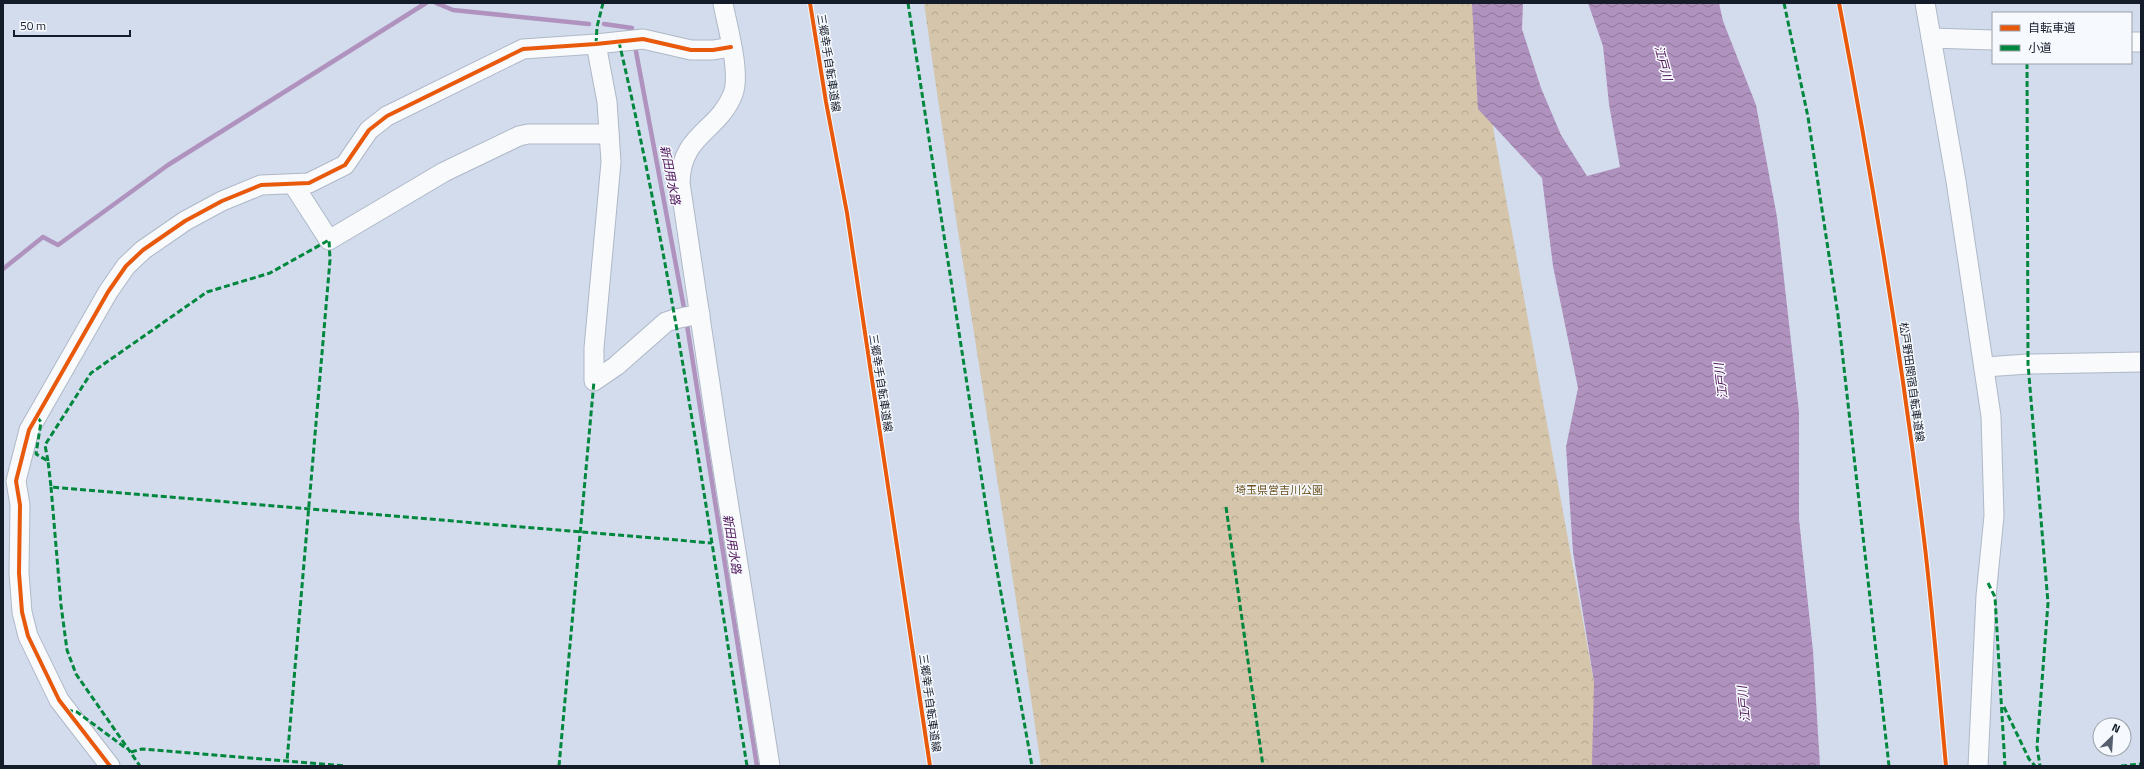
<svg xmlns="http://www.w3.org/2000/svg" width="2144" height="769" viewBox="0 0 2144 769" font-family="'Titillium Web','Noto Sans JP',sans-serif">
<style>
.park{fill:url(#park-crowns)}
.water{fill:url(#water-waves)}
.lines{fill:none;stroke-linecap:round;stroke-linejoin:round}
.stream{stroke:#b092be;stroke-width:4.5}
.minor-casing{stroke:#afb8c7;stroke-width:21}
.minor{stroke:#f8fafc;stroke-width:19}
.quiet{stroke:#00873e;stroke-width:3;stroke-dasharray:6 3;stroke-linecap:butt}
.cycleway-casing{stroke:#f6f9fd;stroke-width:6}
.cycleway{stroke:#e8590c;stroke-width:4}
.labels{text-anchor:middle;stroke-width:3;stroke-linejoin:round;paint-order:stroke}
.street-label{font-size:11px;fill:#141c2a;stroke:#f6f9fd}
.park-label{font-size:11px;fill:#6b511c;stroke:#f6f9fd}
.water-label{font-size:12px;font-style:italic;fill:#4f1359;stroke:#f6f9fd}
</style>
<defs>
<pattern id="park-crowns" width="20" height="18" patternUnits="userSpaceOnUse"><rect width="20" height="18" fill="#d4c5ab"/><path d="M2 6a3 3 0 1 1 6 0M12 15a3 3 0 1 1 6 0" fill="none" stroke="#b5a993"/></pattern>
<pattern id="water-waves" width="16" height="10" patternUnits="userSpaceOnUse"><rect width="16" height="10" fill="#b092be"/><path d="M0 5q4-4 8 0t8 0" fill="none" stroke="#8e769b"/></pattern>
</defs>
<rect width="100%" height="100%" fill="#d2dced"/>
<path class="park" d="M924 3H1473L1474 23 1594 682 1599 766H1041C1004 511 960 258 924 3Z"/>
<path class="water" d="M1472 3H1523L1522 29 1541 88 1561 135 1587 176 1620 167 1609 104 1603 46 1588 3H1719L1723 21 1756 105 1777 217 1799 412V519L1813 651 1820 766H1592L1594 682 1573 552 1566 447 1578 388 1553 266 1542 178 1478 109Z"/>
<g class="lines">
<g class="stream">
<path d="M436 3 453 10 589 24"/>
<path d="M604 24 632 28"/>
<path d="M635 46 684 308"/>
<path d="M3 269 43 237 58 245 168 165 426 3"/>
<path d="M687 325 757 766"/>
</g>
<defs>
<g id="minor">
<path d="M723 3C727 26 741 72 733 94 718 132 681 134 680 183L719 444 770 766"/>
<path d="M1925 3 1956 181 1991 416 1994 516 1986 596 1978 766"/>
<path d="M1931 38 1993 40"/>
<path d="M2131 42H2141"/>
<path d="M596 44 607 102 611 162 594 348V381L616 366 666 322 675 319 700 314"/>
<path d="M293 184 329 240 444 172 519 136 528 134H609"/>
<path d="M1985 367 2028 364 2141 362"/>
<path d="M110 766 59 700 28 636 22 612 19 573 20 505 16 481 29 430 108 292 126 266 143 250 185 221 222 201 261 185 309 183 345 165 369 130 387 116 523 49 596 44 643 39 691 50H713L731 47"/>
</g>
</defs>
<use href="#minor" class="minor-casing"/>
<use href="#minor" class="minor"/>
<g class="quiet">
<path d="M908 3 989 526 1032 766"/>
<path d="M1784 3 1808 117 1838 315 1889 766"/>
<path d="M619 42C675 281 708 524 747 766"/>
<path d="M596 44 597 27 603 3"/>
<path d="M2027 63 2028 364 2048 603 2037 747 2040 766"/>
<path d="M37 417 41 422 36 454 48 461 51 487 712 543"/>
<path d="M48 461 45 445 91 373 207 292 270 273 329 240 330 260 287 761"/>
<path d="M51 487 61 605 67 650 76 674 140 766"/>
<path d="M1226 507 1263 766"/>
<path d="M1988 583 1995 597 2005 766"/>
<path d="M2004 707 2029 759 2035 766"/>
<path d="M67 710 77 712 127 749"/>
<path d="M131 752 142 749 346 766"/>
<path d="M559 766 594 381"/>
<path d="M2121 766 2141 764"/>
</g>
<defs>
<g id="cycleway">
<path d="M810 3 826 102 847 213 930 766"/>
<path d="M1839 3C1873 181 1902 359 1924 539 1933 614 1939 690 1946 766"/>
<path d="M110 766 59 700 28 636 22 612 19 573 20 505 16 481 29 430 108 292 126 266 143 250 185 221 222 201 261 185 309 183 345 165 369 130 387 116 523 49 596 44 643 39 691 50H713L731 47"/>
</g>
</defs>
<use href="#cycleway" class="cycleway-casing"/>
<use href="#cycleway" class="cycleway"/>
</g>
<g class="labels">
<g class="street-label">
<text transform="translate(829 63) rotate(81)" y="4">三郷幸手自転車道線</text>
<text transform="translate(1912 382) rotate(82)" y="4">松戸野田関宿自転車道線</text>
<text transform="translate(881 383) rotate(81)" y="4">三郷幸手自転車道線</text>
<text transform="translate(930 703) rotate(82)" y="4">三郷幸手自転車道線</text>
</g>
<g class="park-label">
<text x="1279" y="494">埼玉県営吉川公園</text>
</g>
<g class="water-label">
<text transform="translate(1663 63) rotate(75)" y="4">江戸川</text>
<text transform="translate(670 175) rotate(79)" y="4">新田用水路</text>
<text transform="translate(1721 381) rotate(-97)" y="4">江戸川</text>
<text transform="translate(732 544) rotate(81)" y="4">新田用水路</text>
<text transform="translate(1744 704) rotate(-96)" y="4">江戸川</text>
</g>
</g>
<rect width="2144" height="769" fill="none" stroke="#141c2a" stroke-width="8"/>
<rect x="1992" y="12" width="140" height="52" fill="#f6f9fd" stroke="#9ca1a9"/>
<rect x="2000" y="25" width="20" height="6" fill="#e8590c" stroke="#9ca1a9"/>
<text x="2028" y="32" font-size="12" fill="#141c2a">自転車道</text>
<rect x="2000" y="45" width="20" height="6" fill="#00873e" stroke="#9ca1a9"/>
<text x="2028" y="52" font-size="12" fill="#141c2a">小道</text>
<g transform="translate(2112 737) rotate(25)"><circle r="19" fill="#f6f9fd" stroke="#9ca1a9"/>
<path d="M0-3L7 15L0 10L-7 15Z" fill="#565f6e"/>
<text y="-6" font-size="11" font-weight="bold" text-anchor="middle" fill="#141c2a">N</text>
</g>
<path d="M14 30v6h116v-6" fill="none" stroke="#141c2a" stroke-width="2"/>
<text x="20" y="30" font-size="12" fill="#141c2a" stroke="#f6f9fd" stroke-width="3" paint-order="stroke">50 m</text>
</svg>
